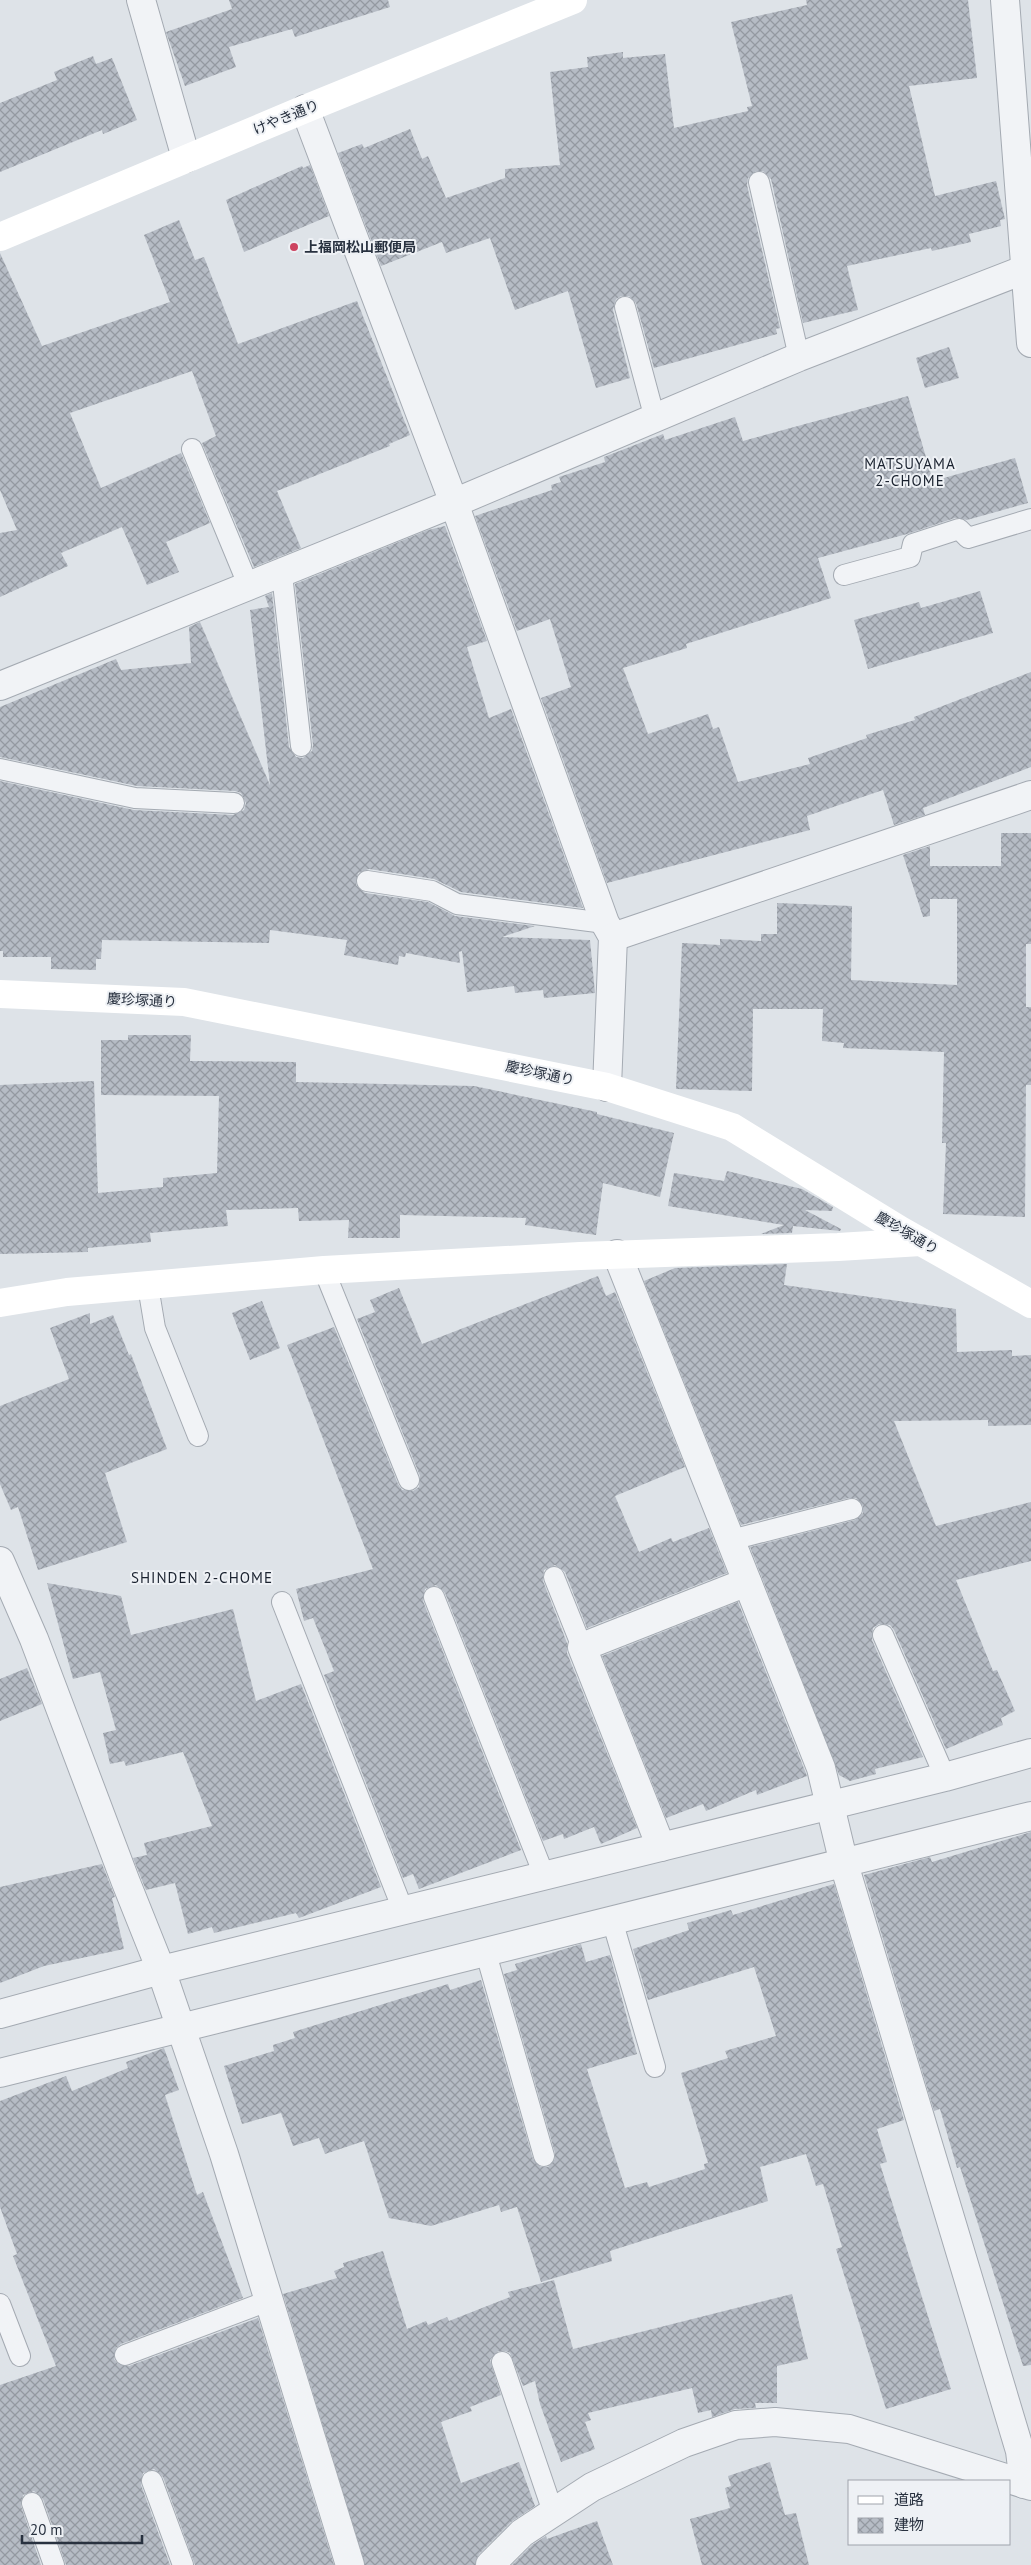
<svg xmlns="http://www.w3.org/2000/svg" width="1031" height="2565" viewBox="0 0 1031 2565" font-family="'PT Sans','Noto Sans JP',sans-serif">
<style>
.building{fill:url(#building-cross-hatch)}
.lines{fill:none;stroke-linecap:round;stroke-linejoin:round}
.lane-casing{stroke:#a4aab2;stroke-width:22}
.street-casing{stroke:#a4aab2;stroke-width:30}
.lane{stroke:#f1f3f6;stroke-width:20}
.street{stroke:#f1f3f6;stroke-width:28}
.secondary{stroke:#fff;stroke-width:28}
.poi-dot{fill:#cd4360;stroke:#eef1f5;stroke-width:2}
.labels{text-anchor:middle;stroke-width:4;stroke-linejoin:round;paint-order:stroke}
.street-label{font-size:14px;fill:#28313f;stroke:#eef1f5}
.poi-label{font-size:14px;font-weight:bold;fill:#28313f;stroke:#eef1f5;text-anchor:start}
.neighbourhood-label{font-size:15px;letter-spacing:1px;fill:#1a222f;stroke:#eef1f5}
</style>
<defs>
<pattern id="building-cross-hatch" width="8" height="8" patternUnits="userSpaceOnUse" patternTransform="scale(1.25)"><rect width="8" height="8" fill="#b6bcc5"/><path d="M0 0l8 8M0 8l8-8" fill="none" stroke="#9499a1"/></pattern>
</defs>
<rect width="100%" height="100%" fill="#dee3e8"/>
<g class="building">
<path d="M229 0H388L390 7 295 37 292 29 229 47 236 67 185 86 166 32 232 9Z"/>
<path d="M806 0H968L977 78 909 86 935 196 996 181 1005 219 1000 220 1001 226 969 234 971 242 932 251 931 248 847 266 858 310 803 323 771 179 763 171H756L748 178 747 185 780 328 776 329 777 334 654 368 636 303 629 296H621L616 299 613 310 630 378 596 388 568 291 515 310 490 238 446 253 442 242 381 266 338 153 362 144 364 148 410 129 422 159 428 156 446 198 505 178V169L560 165 550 72 588 67 587 57 623 52V58L665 54 674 128 748 111 747 107 752 106 731 22 807 5Z"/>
<path d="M93 56 96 64 112 58 137 120 103 134 102 130 0 172V103L57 80 54 72Z"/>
<path d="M310 165 329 216 244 252 226 200 302 166 303 168Z"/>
<path d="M179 220 195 260 204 257 238 344 357 301 410 435 389 444 390 446 277 491 301 548 254 567 202 443 216 436 192 371 70 413 101 488 181 453 210 523 166 542 179 572 147 585 122 527 61 553 68 566 0 597V533L17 530 0 490V253L42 346 170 302 144 235Z"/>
<path d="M949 347 959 378 925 388 916 358Z"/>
<path d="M908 396 933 481 1015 458 1028 503 967 520 955 518 907 534 818 558 831 598 686 644 687 648 623 668 648 734 708 714 713 729 719 727 738 782 810 764 808 758 867 738 866 735 915 720 914 717 1031 672V767L923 808 925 815 894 825 883 790 807 816 810 830 607 883 541 698 571 687 550 619 517 631 475 516 552 490 551 485 561 482 559 477 605 462 604 457 663 434 665 440 735 417 743 441Z"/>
<path d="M445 526 487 641 467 647 489 718 511 709 583 908 461 892 434 879 369 869 358 873 356 885 365 893 428 902 455 916 535 926 502 937 590 940 595 993 544 998 543 990 515 993 514 986 467 992 462 951 459 952 460 963 406 953 405 957 399 956 398 965 344 955 347 940 270 930 269 943 102 940 101 959H96V970L51 969V957H3V951H0V781L134 810 233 815 244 810 246 803 241 793 235 791 137 786 0 757V707L116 659 121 670 191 663 189 627 200 622 270 785 250 610 269 607 265 596 272 593 289 747 296 757 303 758 312 751 313 745 295 584 428 530Z"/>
<path d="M980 591 993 633 868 669 854 620 919 602 921 608Z"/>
<path d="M1001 833H1031V944H1026V1007H1031V1085H1026L1025 1217 943 1214 946 1143H942L944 1052 843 1048 844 1043 822 1041 823 1009H753L752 1091 676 1089 682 943 720 945V939L761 941V934H777V903L852 906 851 980 957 985V899H930V916L923 917 903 855 930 846V866H1001Z"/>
<path d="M128 1035H191L190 1061 296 1062V1082L474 1086 597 1112V1114L674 1133 660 1197 603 1183 596 1235 525 1225 526 1218 400 1215V1238H348L349 1220 299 1221 298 1208 226 1210 228 1226 150 1233 151 1242 88 1248V1252L0 1254V1085L94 1081 98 1193 163 1187V1178L217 1173 219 1096 101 1095V1040H128Z"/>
<path d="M727 1171 802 1189 833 1207 832 1211 805 1210 841 1229 840 1231 793 1226 792 1233 761 1234 784 1225 668 1206 674 1173 724 1181Z"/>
<path d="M787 1264 784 1285 956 1309 957 1352 1012 1350V1356L1031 1355V1425L988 1426V1420L894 1421 936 1526 1031 1502V1561L956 1580 993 1671 997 1670 1015 1711 1001 1718 1003 1725 946 1749 894 1630 890 1625 879 1624 873 1628 872 1640 923 1757 875 1769 876 1774 850 1781 839 1775 750 1547 855 1520 863 1513V1506L856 1498H849L741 1525 644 1281 675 1268Z"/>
<path d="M598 1276 606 1296 615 1292 685 1467 615 1496 639 1552 671 1538 673 1542 709 1528 727 1573 587 1628 565 1572 555 1565 544 1570 543 1581 567 1643V1653L637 1828 601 1844 594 1827 564 1839 563 1834 543 1841 445 1593 436 1585 425 1589 423 1601 521 1850 419 1889 413 1874 403 1878 324 1675 334 1671 313 1618 304 1621 296 1589 373 1569 287 1345 334 1327 398 1484 402 1490 413 1491 419 1487 420 1476 357 1319 375 1312 370 1300 399 1288 422 1344Z"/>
<path d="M262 1301 280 1348 250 1360 232 1313Z"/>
<path d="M90 1313V1324L113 1315 129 1355 131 1354 167 1449 105 1473 127 1542 38 1570 18 1507 11 1510 0 1484V1406L69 1379 50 1328Z"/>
<path d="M47 1583 121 1596 131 1635 233 1609 256 1701 301 1684 381 1887 299 1918 296 1913 214 1933 212 1927 188 1934 175 1883 146 1890 133 1858 147 1855 144 1843 212 1826 183 1752 126 1766 124 1761 110 1764 103 1733 116 1730 100 1672 73 1679Z"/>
<path d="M738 1602 807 1776 757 1795 756 1790 706 1811 703 1804 666 1818 602 1656Z"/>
<path d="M27 1668 42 1704 0 1721V1679Z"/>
<path d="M1031 1832V2365L1023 2366 960 2167 957 2168 940 2109 934 2111 864 1875 930 1857 932 1862Z"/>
<path d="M102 1864 115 1897 112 1898 124 1949 44 1966 0 1983V1887Z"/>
<path d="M834 1884 904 2120 877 2129 887 2162 880 2164 951 2389 886 2409 836 2249 842 2247 823 2184 816 2186 806 2154 760 2167 768 2201 610 2251 612 2261 541 2282 517 2207 501 2212 499 2205 431 2226 389 2218 364 2141 325 2154 319 2138 293 2146 281 2113 242 2124 224 2066 274 2051 273 2045 295 2038 293 2032 448 1984 450 1990 481 1980 533 2159 541 2167H548L555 2159V2153L504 1974 517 1970 515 1964 581 1944 586 1962 610 1955 637 2054 587 2069 625 2188 647 2182 649 2187 705 2169 704 2164 708 2163 681 2073 728 2058 725 2051 776 2036 754 1967 648 2000 633 1949 689 1930 687 1923 731 1910 733 1915Z"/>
<path d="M164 2048 179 2090 165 2095 197 2195 203 2192 243 2298 121 2344 116 2348 114 2359 118 2364 129 2366 258 2318 334 2565H195L163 2477 154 2469 143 2473 141 2485 170 2565H66L43 2499 34 2491 23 2495 21 2506 41 2565H0V2385L56 2366 13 2256 17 2254 0 2207V2101L66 2076 72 2091 128 2068 126 2062Z"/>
<path d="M383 2251 407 2329 426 2321 428 2325 447 2317 449 2321 510 2297 508 2292 554 2280 573 2349 792 2294 808 2359 777 2366V2403H755L756 2408 735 2409 712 2417 711 2410 698 2413 692 2388 588 2413 591 2420 585 2422 595 2449 561 2462 540 2404 535 2381 523 2386 510 2353 505 2351H498L490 2360 501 2395 470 2407 472 2411 441 2422 461 2483 519 2462 535 2506 511 2522 479 2554 475 2565H365L283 2294 337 2278 334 2271 344 2267 343 2263Z"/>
<path d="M770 2462 785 2515 796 2513 809 2565H702L690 2519 730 2508 725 2488 731 2486 728 2476Z"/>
<path d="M597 2521 613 2565H512L532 2545 546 2536 547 2539Z"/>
</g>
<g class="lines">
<defs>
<g id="lane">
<path d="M759 182 799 357"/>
<path d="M625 307 655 419"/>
<path d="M192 449 249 587"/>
<path d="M282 574 301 746"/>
<path d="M844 575 910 557 913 544 959 529 968 538 1031 519"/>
<path d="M0 769 135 798 234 803"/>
<path d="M367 881 432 891 457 904 605 923"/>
<path d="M324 1270 409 1480"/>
<path d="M148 1286 155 1328 198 1436"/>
<path d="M731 1540 852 1509"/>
<path d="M554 1577 582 1647"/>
<path d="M434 1597 544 1875"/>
<path d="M282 1602 403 1910"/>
<path d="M883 1635 945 1777"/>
<path d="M612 1920 655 2067"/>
<path d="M485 1950 544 2156"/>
<path d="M0 2304 20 2356"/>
<path d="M125 2355 268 2301"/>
<path d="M502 2362 553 2512"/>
<path d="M152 2481 183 2565"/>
<path d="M32 2503 54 2565"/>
</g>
<g id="street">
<path d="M141 0 186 158"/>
<path d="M1005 0 1031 343"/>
<path d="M305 109 454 503 605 923 613 937 607 1087"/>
<path d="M0 686 454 503 799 357 1031 267"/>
<path d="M613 937 1031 795"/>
<path d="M617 1254 821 1768 844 1864 1020 2451 1024 2484"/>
<path d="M0 1561 34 1639 125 1880 161 1970 224 2154 350 2565"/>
<path d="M661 1847 582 1647 747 1582"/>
<path d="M0 2014 161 1970 945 1777 1031 1753"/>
<path d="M0 2073 1031 1816"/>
<path d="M490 2565 522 2533 592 2487 684 2443 736 2425 775 2422 849 2429 1031 2486"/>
</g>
</defs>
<use href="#lane" class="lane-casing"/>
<use href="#street" class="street-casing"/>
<use href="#lane" class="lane"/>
<use href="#street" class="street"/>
<g class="secondary">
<path d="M0 237 305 109 573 0"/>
<path d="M0 994 184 1002 607 1087 732 1127 900 1230 1031 1304"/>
<path d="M0 1303 67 1292 324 1270 580 1256 838 1247 921 1242"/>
</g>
</g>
<circle class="poi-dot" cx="294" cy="247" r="5"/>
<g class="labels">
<g class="street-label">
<text transform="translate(286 117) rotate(-22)" y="5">けやき通り</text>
<text transform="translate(142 1000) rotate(3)" y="5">慶珍塚通り</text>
<text transform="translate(540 1073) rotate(12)" y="5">慶珍塚通り</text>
<text transform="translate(907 1233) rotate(30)" y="5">慶珍塚通り</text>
</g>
<g class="poi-label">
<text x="304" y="252">上福岡松山郵便局</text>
</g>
<g class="neighbourhood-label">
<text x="910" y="469">MATSUYAMA<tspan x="910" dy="17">2-CHOME</tspan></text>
<text x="202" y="1583">SHINDEN 2-CHOME</text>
</g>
</g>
<rect x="848" y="2480" width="162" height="65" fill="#eef1f5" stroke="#9fa4ac"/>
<rect x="858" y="2496" width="25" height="8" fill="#ffffff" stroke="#9fa4ac"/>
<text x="894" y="2505" font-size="15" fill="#28313f">道路</text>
<rect x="858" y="2518" width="25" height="15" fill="url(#building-cross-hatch)" stroke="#9fa4ac"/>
<text x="894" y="2530" font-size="15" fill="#28313f">建物</text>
<path d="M22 2535v8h120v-8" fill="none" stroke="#28313f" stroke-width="2.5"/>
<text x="30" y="2535" font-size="15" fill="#28313f" stroke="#eef1f5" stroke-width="4" paint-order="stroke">20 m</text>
</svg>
